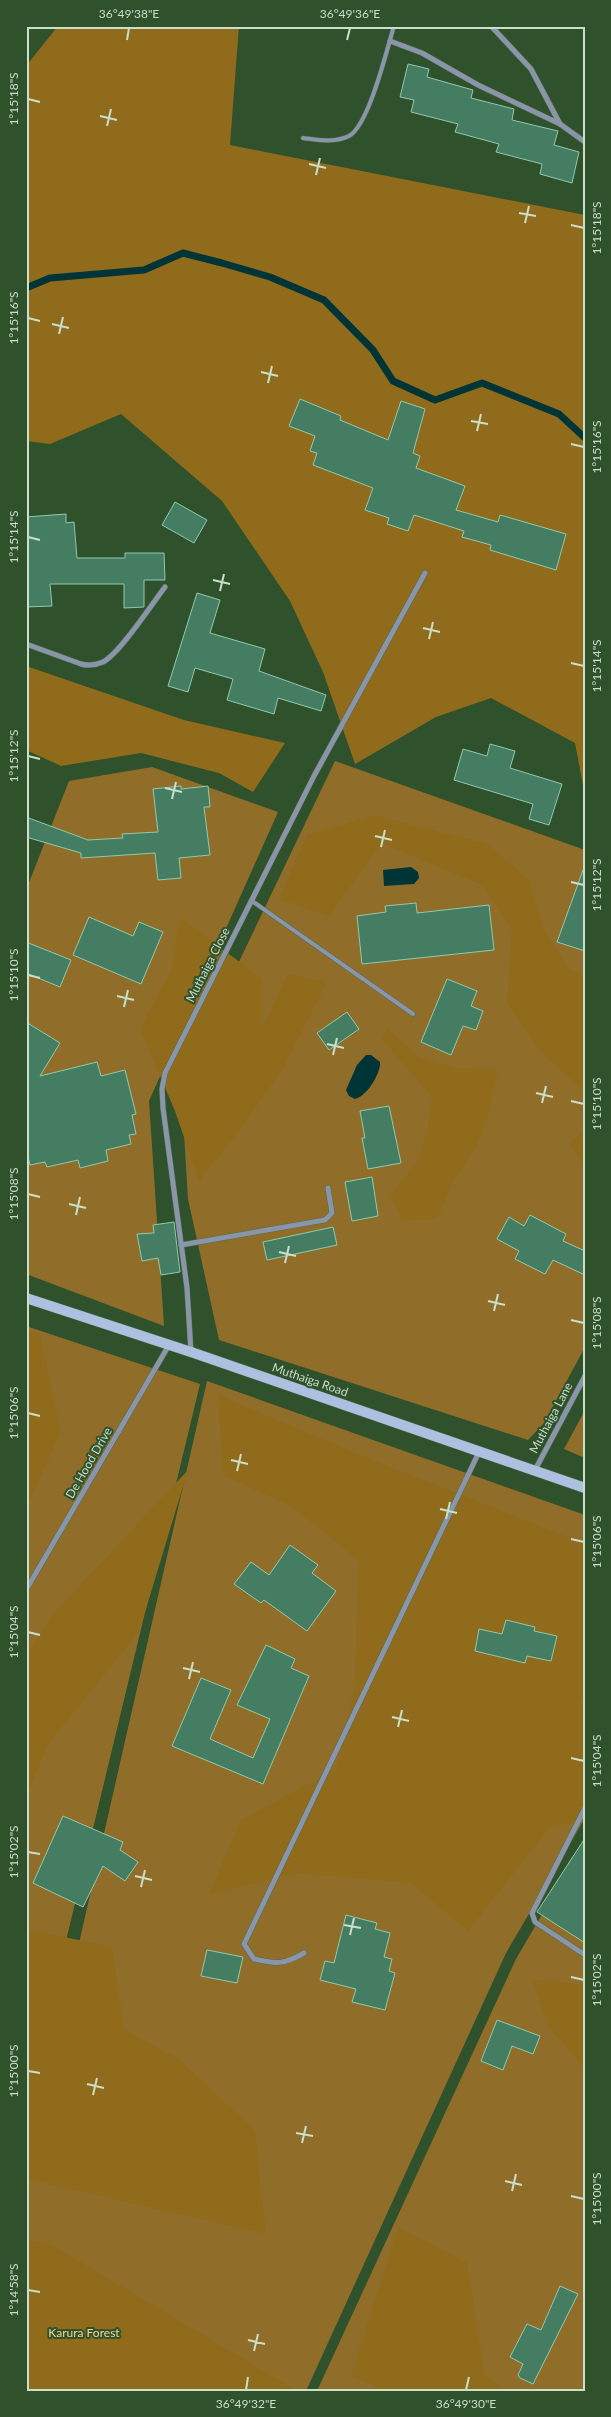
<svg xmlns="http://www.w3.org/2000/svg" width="611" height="2417" viewBox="0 0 611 2417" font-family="Lato,sans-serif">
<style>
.green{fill:#906e2a}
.forest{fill:#906b1b}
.water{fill:#003538}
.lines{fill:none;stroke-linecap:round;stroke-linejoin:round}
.stream{stroke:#003538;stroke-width:7}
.building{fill:#457d62;stroke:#90caad}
.lane-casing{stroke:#4e6d4b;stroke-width:5}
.street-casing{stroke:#4e6d4b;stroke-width:6}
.secondary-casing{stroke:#4e6d4b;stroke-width:11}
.lane{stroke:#8a95a9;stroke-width:4}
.street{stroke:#8a95a9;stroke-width:5}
.secondary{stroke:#aec0e0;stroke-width:10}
.ticks{fill:none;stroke:#cadec8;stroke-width:2}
.labels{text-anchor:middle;stroke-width:4;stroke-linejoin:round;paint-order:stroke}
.street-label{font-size:12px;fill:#cadec8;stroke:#2f512c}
.park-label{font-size:12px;fill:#fad590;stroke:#2f512c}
.neatline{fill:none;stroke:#cadec8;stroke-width:2}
.ticks-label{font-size:12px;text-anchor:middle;fill:#cadec8}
</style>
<rect width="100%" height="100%" fill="#2f512c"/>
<g class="green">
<path d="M335 761 585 850V1347L544 1423 528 1440 219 1340 188 1199 181 1083Z"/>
<path d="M152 767 278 812 149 1101 164 1326 26 1274V890L69 781Z"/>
<path d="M26 1326 200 1384 26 2107Z"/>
<path d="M207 1381 585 1515V1818L506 1953 306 2391H213L26 2245V2176Z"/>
<path d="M585 1410V1458L564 1449Z"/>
<path d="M585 1841V2391H317L516 1959Z"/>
</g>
<g class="forest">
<path d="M58 26H239L230 145 585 215V796L575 743 491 698 436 717 355 764 323 672 290 601 222 501 121 414 50 444 26 441V66Z"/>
<path d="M26 666 184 720 285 743 253 792 219 773 141 753 61 766 26 750Z"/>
<path d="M374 815 487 844 529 880 544 929 568 968 585 976V1092L543 1054 507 1004 512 928 482 885 382 843 329 916 279 899 307 835Z"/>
<path d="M180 917 262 979V1028L288 974 327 982 285 1065 246 1122 199 1181 175 1111 140 1029 172 968Z"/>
<path d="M388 1029 420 1057 455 1068 498 1070 490 1110 477 1145 454 1180 437 1219 402 1221 390 1195 416 1164 427 1131 432 1097 382 1039Z"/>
<path d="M585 1130V1166L569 1144Z"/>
<path d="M26 1329 40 1334 61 1431 26 1509Z"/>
<path d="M218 1395 358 1454 565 1536 585 1542V1697L578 1701 585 1708V1820L550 1827 468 1931 411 1883 297 1873 209 1895 241 1820 336 1769 355 1683 358 1560 293 1507 223 1475Z"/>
<path d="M188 1470 139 1632 48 1744 26 1797V1656L53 1614Z"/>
<path d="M26 1929 112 1947 124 2029 180 2060 255 2131 266 2234 26 2179Z"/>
<path d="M532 1979 585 1985V2069L548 2026Z"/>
<path d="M398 2227 467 2263 485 2376 507 2391H386L351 2376Z"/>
<path d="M26 2239 52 2245 297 2391H26Z"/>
</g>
<g class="water">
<path d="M411 867 418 872 419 878 414 884 384 886 383 870Z"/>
<path d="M366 1055H371L380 1062C381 1073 367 1096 355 1099L349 1096 346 1090 357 1065Z"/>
</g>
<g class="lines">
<path class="stream" d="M26 288 50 278 144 270 183 253 222 263 270 277 324 300 373 350 393 381 435 400 482 383 559 414 585 438"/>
</g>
<g class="building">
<path d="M408 64 429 69 427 77 473 90 471 98 514 109 512 120 558 131 554 145 579 152 572 183 540 174 542 164 496 152 499 144 455 132 458 124 411 112 414 100 400 97Z"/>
<path d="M300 399 341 416 340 420 388 440 401 401 425 409 413 453 420 456 416 468 465 486 456 510 498 522 500 515 566 534 556 570 490 550 491 545 462 537 464 531 414 515 408 531 387 524 389 518 365 510 373 488 313 465 317 453 310 451 315 436 289 426Z"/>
<path d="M175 502 207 520 194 543 162 525Z"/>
<path d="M66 514V523L74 522 77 558H125V553H164L165 580H144V607L124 608V584H50L52 606 26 607V517Z"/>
<path d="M197 593 220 600 210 633 265 649 259 671 326 695 321 711 278 698 274 714 227 700 233 679 195 668 188 692 168 686Z"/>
<path d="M490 744 515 751 510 768 562 784 549 825 529 819 533 804 454 780 463 749 487 756Z"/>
<path d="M181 786V789L208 786 210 807H204L210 855 179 858 181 878 158 880 155 853 81 858V853L26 837V817L88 840 123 838 122 834 158 832 153 789Z"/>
<path d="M583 870 585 871V951L557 942Z"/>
<path d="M416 903 417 913 489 905 494 950 362 964 357 916 386 912 385 906Z"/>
<path d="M89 917 133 936 139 922 163 932 141 984 73 955Z"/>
<path d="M26 942 71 960 60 987 26 973Z"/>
<path d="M447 979 477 991 471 1006 483 1011 476 1030 463 1026 451 1055 421 1042Z"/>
<path d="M347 1012 359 1029 329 1050 317 1033Z"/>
<path d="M26 1022 60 1043 40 1076 97 1062 101 1076 125 1070 136 1114 132 1115 136 1134 129 1135 131 1144 106 1150 108 1161 80 1168 78 1160 47 1167 45 1162 30 1165 26 1148Z"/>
<path d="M389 1106 401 1163 368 1169 362 1138H365L360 1111Z"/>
<path d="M372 1177 378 1216 352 1221 345 1182Z"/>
<path d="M530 1215 566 1234 563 1241 585 1251V1275L553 1260 545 1274 515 1259 519 1251 497 1239 498 1237 509 1217 524 1226Z"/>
<path d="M174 1222 180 1272 161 1275 158 1258 142 1261 137 1234 154 1233 153 1225Z"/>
<path d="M333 1227 337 1245 267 1260 263 1242Z"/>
<path d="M290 1545 318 1565 312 1573 336 1591 307 1631 264 1600 261 1603 234 1584 251 1562 269 1575Z"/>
<path d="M506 1620 535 1627 534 1631 557 1636 551 1661 527 1656 525 1663 475 1651 479 1629 502 1634Z"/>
<path d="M266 1645 295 1659 291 1668 309 1676 263 1784 172 1746 201 1678 231 1690 210 1739 253 1758 270 1719 237 1705Z"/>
<path d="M63 1816 123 1842 120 1850 138 1862 125 1881 103 1866 83 1907 33 1883Z"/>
<path d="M585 1838V1943L537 1912Z"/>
<path d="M346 1915 377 1923 375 1929 390 1933 384 1957 392 1959 389 1971 395 1973 385 2010 352 2002 356 1989 320 1980 325 1961 334 1963Z"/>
<path d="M207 1950 243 1957 237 1983 201 1976Z"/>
<path d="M497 2020 540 2036 533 2054 512 2046 503 2070 481 2061Z"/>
<path d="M560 2286 578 2294 533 2384 520 2378 518 2375 523 2364 510 2357 527 2324 541 2330Z"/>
</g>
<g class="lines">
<defs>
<g id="lane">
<path d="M303 138C318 140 335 143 349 136 369 125 387 49 394 26"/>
<path d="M252 901 413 1014"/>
</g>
<g id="street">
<path d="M491 26 531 69 560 124 585 142"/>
<path d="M390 41 422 53 478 85 560 124"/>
<path d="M26 644 81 664C88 666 96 665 103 662 119 654 152 604 165 587"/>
<path d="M181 1245 325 1220 332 1213 328 1188"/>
<path d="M191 1352 187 1288 163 1108 162 1089 165 1073 314 776 425 573"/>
<path d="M535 1470 585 1376"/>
<path d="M26 1590 169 1345"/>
<path d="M585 1808 532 1913 535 1922 585 1955"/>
<path d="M304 1953C284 1965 275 1964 254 1959L244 1944 479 1452"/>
</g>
<path id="secondary" d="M26 1298 191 1352 585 1488"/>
</defs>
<use href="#lane" class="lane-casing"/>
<use href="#street" class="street-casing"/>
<use href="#secondary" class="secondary-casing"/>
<use href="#lane" class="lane"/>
<use href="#street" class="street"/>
<use href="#secondary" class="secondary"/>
</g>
<path class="ticks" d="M127 40 129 28M347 40 350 28M28 99 40 102M100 116 117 120M107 126 111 109M309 164 326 168M316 175 320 158M519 213 536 216M525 223 529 206M571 225 584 228M28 318 40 321M52 324 69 328M59 334 63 317M261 372 278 376M268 383 272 366M471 421 488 424M477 431 481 414M571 444 584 447M28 537 40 540M213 580 230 584M220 591 224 574M423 628 440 632M429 639 433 622M571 663 584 666M28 756 40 759M165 788 182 792M172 799 176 782M375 836 392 840M381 847 385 830M571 882 584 885M28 975 40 978M117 996 134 1000M124 1007 128 990M327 1044 344 1048M333 1055 337 1038M536 1093 553 1097M571 1101 584 1104M542 1103 546 1086M28 1194 40 1197M69 1204 86 1208M76 1215 80 1197M279 1252 296 1256M285 1263 289 1246M488 1301 505 1305M494 1311 498 1294M571 1320 584 1323M28 1413 40 1416M231 1460 248 1464M237 1471 241 1454M440 1509 457 1513M446 1519 450 1502M571 1539 584 1542M28 1632 40 1635M183 1668 200 1672M189 1679 193 1662M392 1717 409 1721M398 1727 402 1710M571 1758 584 1761M28 1852 40 1854M135 1876 152 1880M141 1887 145 1870M344 1925 361 1928M350 1935 354 1918M571 1977 584 1980M28 2071 40 2073M87 2084 104 2088M93 2095 97 2078M296 2133 313 2136M302 2143 306 2126M505 2181 522 2185M512 2191 516 2174M571 2196 584 2199M28 2290 40 2292M248 2340 265 2344M254 2351 258 2334M246 2390 248 2377M466 2390 469 2377"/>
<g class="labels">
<g class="street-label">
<text transform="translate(208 965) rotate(-63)" y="4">Muthaiga Close</text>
<text transform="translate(310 1380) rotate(19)" y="4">Muthaiga Road</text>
<text transform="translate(551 1418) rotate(-62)" y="4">Muthaiga Lane</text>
<text transform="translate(89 1463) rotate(-60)" y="4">De Hood Drive</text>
</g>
<g class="park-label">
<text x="84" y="2337">Karura Forest</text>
</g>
</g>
<rect width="611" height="2417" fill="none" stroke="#2f512c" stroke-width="55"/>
<rect x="28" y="28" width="556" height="2362" class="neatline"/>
<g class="ticks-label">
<text x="129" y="18">36°49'38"E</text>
<text x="350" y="18">36°49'36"E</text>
<text transform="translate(14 99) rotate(-90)" y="4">1°15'18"S</text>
<text transform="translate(597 228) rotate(-90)" y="4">1°15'18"S</text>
<text transform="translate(14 318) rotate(-90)" y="4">1°15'16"S</text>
<text transform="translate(597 447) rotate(-90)" y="4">1°15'16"S</text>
<text transform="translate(14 537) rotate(-90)" y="4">1°15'14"S</text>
<text transform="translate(597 666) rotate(-90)" y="4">1°15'14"S</text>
<text transform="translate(14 756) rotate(-90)" y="4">1°15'12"S</text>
<text transform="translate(597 885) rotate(-90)" y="4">1°15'12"S</text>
<text transform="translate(14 975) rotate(-90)" y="4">1°15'10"S</text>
<text transform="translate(597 1104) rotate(-90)" y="4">1°15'10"S</text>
<text transform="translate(14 1194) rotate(-90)" y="4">1°15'08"S</text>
<text transform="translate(597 1323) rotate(-90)" y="4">1°15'08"S</text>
<text transform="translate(14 1413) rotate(-90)" y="4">1°15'06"S</text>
<text transform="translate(597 1542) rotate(-90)" y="4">1°15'06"S</text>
<text transform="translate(14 1632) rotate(-90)" y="4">1°15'04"S</text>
<text transform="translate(597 1761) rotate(-90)" y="4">1°15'04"S</text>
<text transform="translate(14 1852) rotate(-90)" y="4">1°15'02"S</text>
<text transform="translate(597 1980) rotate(-90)" y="4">1°15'02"S</text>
<text transform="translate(14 2071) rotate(-90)" y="4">1°15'00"S</text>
<text transform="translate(597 2199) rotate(-90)" y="4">1°15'00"S</text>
<text transform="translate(14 2290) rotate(-90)" y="4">1°14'58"S</text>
<text x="246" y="2408">36°49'32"E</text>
<text x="466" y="2408">36°49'30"E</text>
</g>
</svg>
